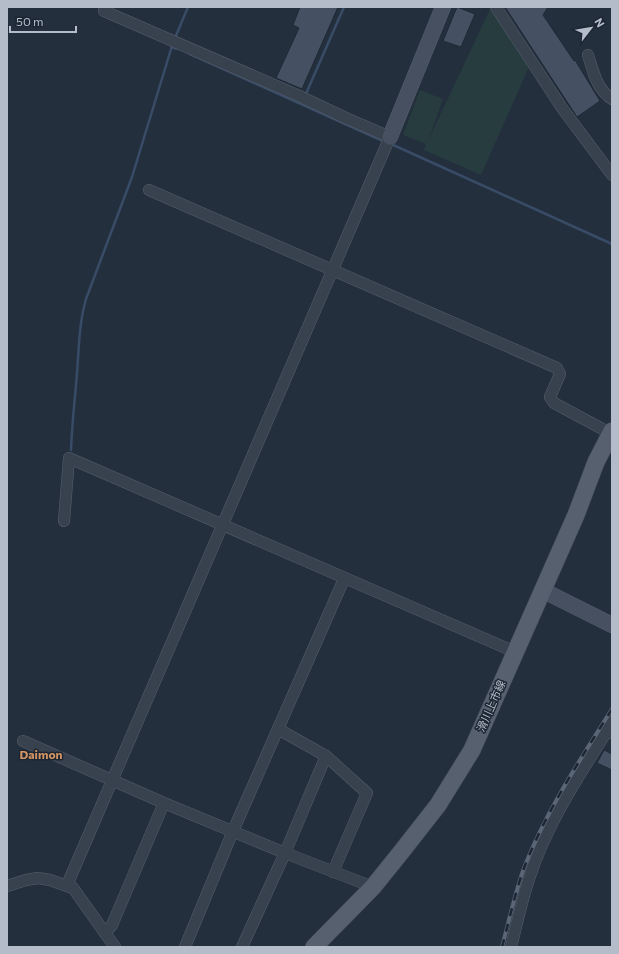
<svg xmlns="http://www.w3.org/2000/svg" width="619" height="954" viewBox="0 0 619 954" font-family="Commissioner,'Noto Sans JP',sans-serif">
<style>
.green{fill:#263c3f}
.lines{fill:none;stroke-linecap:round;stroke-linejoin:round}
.stream{stroke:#394c67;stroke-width:2.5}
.building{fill:#455162;stroke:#1f2835}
.street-casing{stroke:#565f6c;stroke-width:12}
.secondary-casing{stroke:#565f6c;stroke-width:16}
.primary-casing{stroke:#414a57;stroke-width:18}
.street{stroke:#38414e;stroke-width:11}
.secondary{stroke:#465061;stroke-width:15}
.primary{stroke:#56606e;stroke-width:17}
.rail-casing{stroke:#5a6575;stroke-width:4}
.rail{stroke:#1d2633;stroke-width:2.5;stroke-dasharray:8;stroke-linecap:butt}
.labels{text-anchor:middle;stroke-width:3;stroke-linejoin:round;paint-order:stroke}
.street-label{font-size:11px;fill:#b4bcc9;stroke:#1d2633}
.neighbourhood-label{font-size:12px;font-weight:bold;fill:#d59563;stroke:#1d2633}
</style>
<rect width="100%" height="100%" fill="#242f3e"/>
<path class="green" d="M491 7 529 67 481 175 424 150 426 144 403 135 420 90 443 99 428 141Z"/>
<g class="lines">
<g class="stream">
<path d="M175 38 188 7"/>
<path d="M171 47 178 49"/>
<path d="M190 54 385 142"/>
<path d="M305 96 344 7"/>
<path d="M391 144 612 244"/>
<path d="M71 450C72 424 75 398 77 373 79 348 79 323 86 299L132 177 172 46"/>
</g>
</g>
<g class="building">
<path d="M300 7H338L302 89 276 78 299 28 293 25Z"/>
<path d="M457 7 475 14 461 47 443 41Z"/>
<path d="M505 7H548L543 15 574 61 575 60 600 101 577 117Z"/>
<path d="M604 750 612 754V770L597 763Z"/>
</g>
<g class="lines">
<defs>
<g id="street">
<path d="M496 7 562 108 612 175"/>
<path d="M588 55C593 71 597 90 612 99"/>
<path d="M149 190 557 368 560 374 550 397 554 403 610 433"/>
<path d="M64 521 69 458 515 652"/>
<path d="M612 722 607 731 612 733"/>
<path d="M278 729 326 756 367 793 333 872"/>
<path d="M23 741 164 803 285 853 373 887"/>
<path d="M67 885 390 137 348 119 297 95 104 11V7"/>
<path d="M7 886 26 880 38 878 50 880 73 888 115 947"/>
<path d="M105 933 112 925 164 803"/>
<path d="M185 947 233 831 344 579"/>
<path d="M242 947 285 853 326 756"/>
<path d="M511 947C517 924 522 899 530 876 547 824 578 777 607 731"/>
</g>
<g id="secondary">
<path d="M390 137 443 7"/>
<path d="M542 590 612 625"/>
</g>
<path id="primary" d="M314 947 373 887 402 851 438 805 472 750 576 515 596 462 612 431"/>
</defs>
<use href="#street" class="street-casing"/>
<use href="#secondary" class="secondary-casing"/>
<use href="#primary" class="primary-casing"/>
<use href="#street" class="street"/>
<use href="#secondary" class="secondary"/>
<use href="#primary" class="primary"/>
<defs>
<path id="rail" d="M502 947C509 921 515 893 524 868 546 811 580 760 612 709"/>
</defs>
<use href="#rail" class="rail-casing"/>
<use href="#rail" class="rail"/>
</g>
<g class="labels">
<g class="street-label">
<text transform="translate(491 706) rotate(-66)" y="4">滑川上市線</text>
</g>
<g class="neighbourhood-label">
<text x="41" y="759">Daimon</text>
</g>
</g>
<rect width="619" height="954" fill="none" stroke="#b4bcc9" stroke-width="16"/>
<g transform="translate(591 28) rotate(59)" stroke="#1d2633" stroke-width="3" paint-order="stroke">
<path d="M0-3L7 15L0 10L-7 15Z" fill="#b4bcc9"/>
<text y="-6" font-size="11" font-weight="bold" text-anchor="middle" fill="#b4bcc9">N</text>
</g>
<path d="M10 26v6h66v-6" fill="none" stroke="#b4bcc9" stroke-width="2"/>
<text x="16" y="26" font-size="12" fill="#b4bcc9" stroke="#1d2633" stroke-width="3" paint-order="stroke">50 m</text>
</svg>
